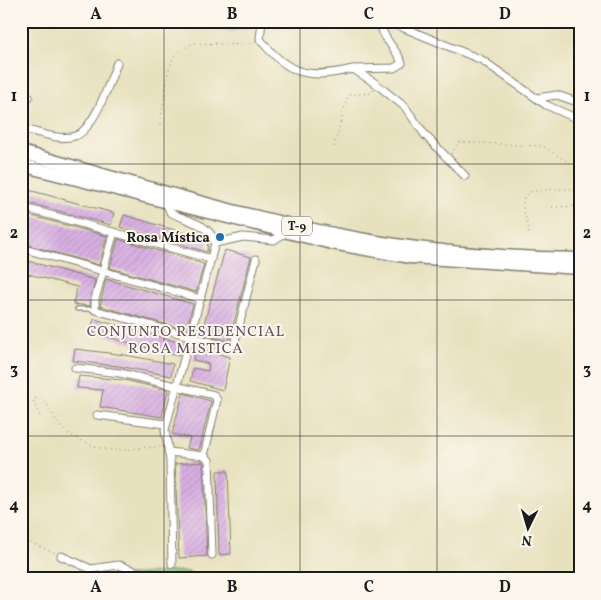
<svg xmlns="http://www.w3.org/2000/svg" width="601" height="600" viewBox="0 0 601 600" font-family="Vollkorn,serif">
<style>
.industrial{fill:url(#industrial-furrows)}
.forest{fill:url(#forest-firs);stroke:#4e6846}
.building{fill:url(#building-hatch)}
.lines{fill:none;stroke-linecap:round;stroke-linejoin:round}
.lane-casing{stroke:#827e6d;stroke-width:5.5}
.street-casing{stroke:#827e6d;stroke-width:9}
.highway-casing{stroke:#827e6d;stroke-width:15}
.path{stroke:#827e6d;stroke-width:1;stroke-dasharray:1 4;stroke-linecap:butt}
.lane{stroke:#fff;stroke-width:3}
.street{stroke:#fff;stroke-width:7}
.highway{stroke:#fff;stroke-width:12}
.grid{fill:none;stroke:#1c1c1c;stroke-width:1;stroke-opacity:0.55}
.poi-dot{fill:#1f6fb2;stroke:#fbf7ec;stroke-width:2}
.labels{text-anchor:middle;stroke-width:4;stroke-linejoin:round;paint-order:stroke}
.shield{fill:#fbf7ec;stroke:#5f5e5a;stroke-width:1}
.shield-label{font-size:12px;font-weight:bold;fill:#1c1c1c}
.poi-label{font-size:14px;font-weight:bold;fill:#1c1c1c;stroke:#fbf7ec;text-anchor:end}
.neighbourhood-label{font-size:15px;letter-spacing:1px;fill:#5e4f61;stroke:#fbf7ec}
.neatline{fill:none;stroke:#1c1c1c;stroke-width:2}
.grid-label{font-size:16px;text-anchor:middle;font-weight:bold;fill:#1c1c1c}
</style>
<defs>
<pattern id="industrial-furrows" width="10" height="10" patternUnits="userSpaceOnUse" patternTransform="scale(1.25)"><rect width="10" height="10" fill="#cebed2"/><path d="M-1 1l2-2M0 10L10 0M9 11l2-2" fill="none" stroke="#b0a3b4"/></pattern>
<pattern id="forest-firs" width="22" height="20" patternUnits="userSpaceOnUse" patternTransform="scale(1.25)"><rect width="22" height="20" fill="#7fb46f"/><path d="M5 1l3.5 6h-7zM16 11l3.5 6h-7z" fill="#67925a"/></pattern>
<pattern id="building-hatch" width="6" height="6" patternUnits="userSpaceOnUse" patternTransform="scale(1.25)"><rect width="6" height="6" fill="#d8afe2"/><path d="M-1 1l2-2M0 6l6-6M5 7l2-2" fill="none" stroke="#b996c1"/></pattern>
</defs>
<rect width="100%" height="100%" fill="#fbf7ec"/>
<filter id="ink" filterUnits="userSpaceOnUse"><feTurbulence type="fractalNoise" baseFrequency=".02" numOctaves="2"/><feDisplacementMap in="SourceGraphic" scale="10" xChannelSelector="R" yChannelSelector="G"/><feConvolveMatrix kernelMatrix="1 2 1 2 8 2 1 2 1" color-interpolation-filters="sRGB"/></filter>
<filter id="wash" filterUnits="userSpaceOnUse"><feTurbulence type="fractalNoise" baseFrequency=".0096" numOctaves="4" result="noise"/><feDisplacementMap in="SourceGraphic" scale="20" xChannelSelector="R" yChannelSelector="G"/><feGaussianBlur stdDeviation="1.12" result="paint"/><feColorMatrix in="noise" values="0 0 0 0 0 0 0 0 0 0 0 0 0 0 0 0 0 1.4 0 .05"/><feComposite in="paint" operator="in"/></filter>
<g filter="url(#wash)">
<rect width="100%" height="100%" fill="#e7e1be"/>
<path class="industrial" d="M181 21H279L232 32 181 26Z"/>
<path class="forest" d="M175 571 190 572 193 579H123L127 575Z"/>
<g id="blocks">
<g class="building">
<path d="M21 188 114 213 111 225 21 201Z"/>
<path d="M21 213 107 236 99 265 21 243Z"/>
<path d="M124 215 208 240 207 252 120 227Z"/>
<path d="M118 239 204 264 196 292 110 268Z"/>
<path d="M225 250 251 257 229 341 201 334Z"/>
<path d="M21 259 95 280 90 306 73 304 77 287 21 272Z"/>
<path d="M106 279 193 304 186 330 100 306Z"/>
<path d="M94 319 182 343 178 356 90 332Z"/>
<path d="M197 348 230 357 223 390 190 381 193 368 208 371 209 364 193 360Z"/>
<path d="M75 349 125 355 173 364 171 376 118 366 73 361Z"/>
<path d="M79 376 124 380 168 390 162 417 100 407 103 390 77 388Z"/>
<path d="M183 393 211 401 199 450 187 448 190 438 172 434Z"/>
<path d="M203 462 207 556 179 558 175 464Z"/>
<path d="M217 471H228L231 554 219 555Z"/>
</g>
</g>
</g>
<g filter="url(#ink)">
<use href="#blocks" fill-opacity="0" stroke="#827e6d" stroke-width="1"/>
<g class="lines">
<defs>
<path id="lane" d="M77 309H94"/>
<g id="street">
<path d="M262 21 260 39C289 76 308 79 353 69L375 83 405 107 425 135 465 176"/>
<path d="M353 69 394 68 402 63C397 49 383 40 381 25L387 21 482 60 546 105 580 120"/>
<path d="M537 98 557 95 580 103"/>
<path d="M21 104 29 97"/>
<path d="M21 128C37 132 59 141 75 136 94 130 110 81 117 63"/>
<path d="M166 202 170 212C185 221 210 223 215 243L165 430 170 460 172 564"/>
<path d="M21 207 211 259"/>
<path d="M114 232 95 299V310L226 346H232L235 342 256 259"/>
<path d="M215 243 243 237 274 240 285 233"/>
<path d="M21 248 201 299"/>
<path d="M75 368 120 373 214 395 217 400 204 456"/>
<path d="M97 415 166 424"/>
<path d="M169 452 204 456 209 460 212 555"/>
<path d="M61 556 91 569 119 565 140 573 155 574"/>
</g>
<g id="highway">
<path d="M21 152C135 183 249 220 365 240 436 253 508 258 580 259"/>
<path d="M21 165 332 243 411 257 580 268"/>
</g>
</defs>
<use href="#lane" class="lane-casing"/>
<use href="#street" class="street-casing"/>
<use href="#highway" class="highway-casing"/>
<g class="path">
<path d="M160 124 168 72 175 54 193 43 246 45 255 41"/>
<path d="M334 147 348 95 372 93 373 90"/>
<path d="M451 154 459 142 542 146 568 162 580 166"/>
<path d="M552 207 580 206"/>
<path d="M529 233C528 218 516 203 529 192L551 189H580"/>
<path d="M40 416 33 400 36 398C51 400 52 420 63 429 69 435 76 438 83 441 118 458 127 446 162 447"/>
<path d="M21 539 55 553"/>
</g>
<use href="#lane" class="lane"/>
<use href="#street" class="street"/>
<use href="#highway" class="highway"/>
</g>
</g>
<path class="grid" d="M164 21V579M300 21V579M437 21V579M21 164H580M21 300H580M21 436H580"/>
<circle class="poi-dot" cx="220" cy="237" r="5"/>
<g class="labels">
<rect class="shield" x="282" y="216.5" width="30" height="19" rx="4"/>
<g class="shield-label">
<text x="297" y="230">T-9</text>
</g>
<g class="poi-label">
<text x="210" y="242">Rosa Mística</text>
</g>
<g class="neighbourhood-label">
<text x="186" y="336">CONJUNTO RESIDENCIAL<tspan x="186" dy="17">ROSA MISTICA</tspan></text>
</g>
</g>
<rect width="601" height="600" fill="none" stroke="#fbf7ec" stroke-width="55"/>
<g transform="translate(528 528) rotate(185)" stroke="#fbf7ec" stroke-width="4" paint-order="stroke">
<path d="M0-4L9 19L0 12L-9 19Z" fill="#1c1c1c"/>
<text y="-8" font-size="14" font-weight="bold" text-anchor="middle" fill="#1c1c1c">N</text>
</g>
<rect x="28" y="28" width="546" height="544" class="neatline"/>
<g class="grid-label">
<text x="96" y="19">A</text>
<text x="232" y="19">B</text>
<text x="369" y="19">C</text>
<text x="505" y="19">D</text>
<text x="14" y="101">1</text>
<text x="587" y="101">1</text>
<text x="14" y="238">2</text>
<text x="587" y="238">2</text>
<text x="14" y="374">3</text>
<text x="587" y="374">3</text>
<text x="14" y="510">4</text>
<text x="587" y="510">4</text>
<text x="96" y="592">A</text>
<text x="232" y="592">B</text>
<text x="369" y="592">C</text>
<text x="505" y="592">D</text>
</g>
</svg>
